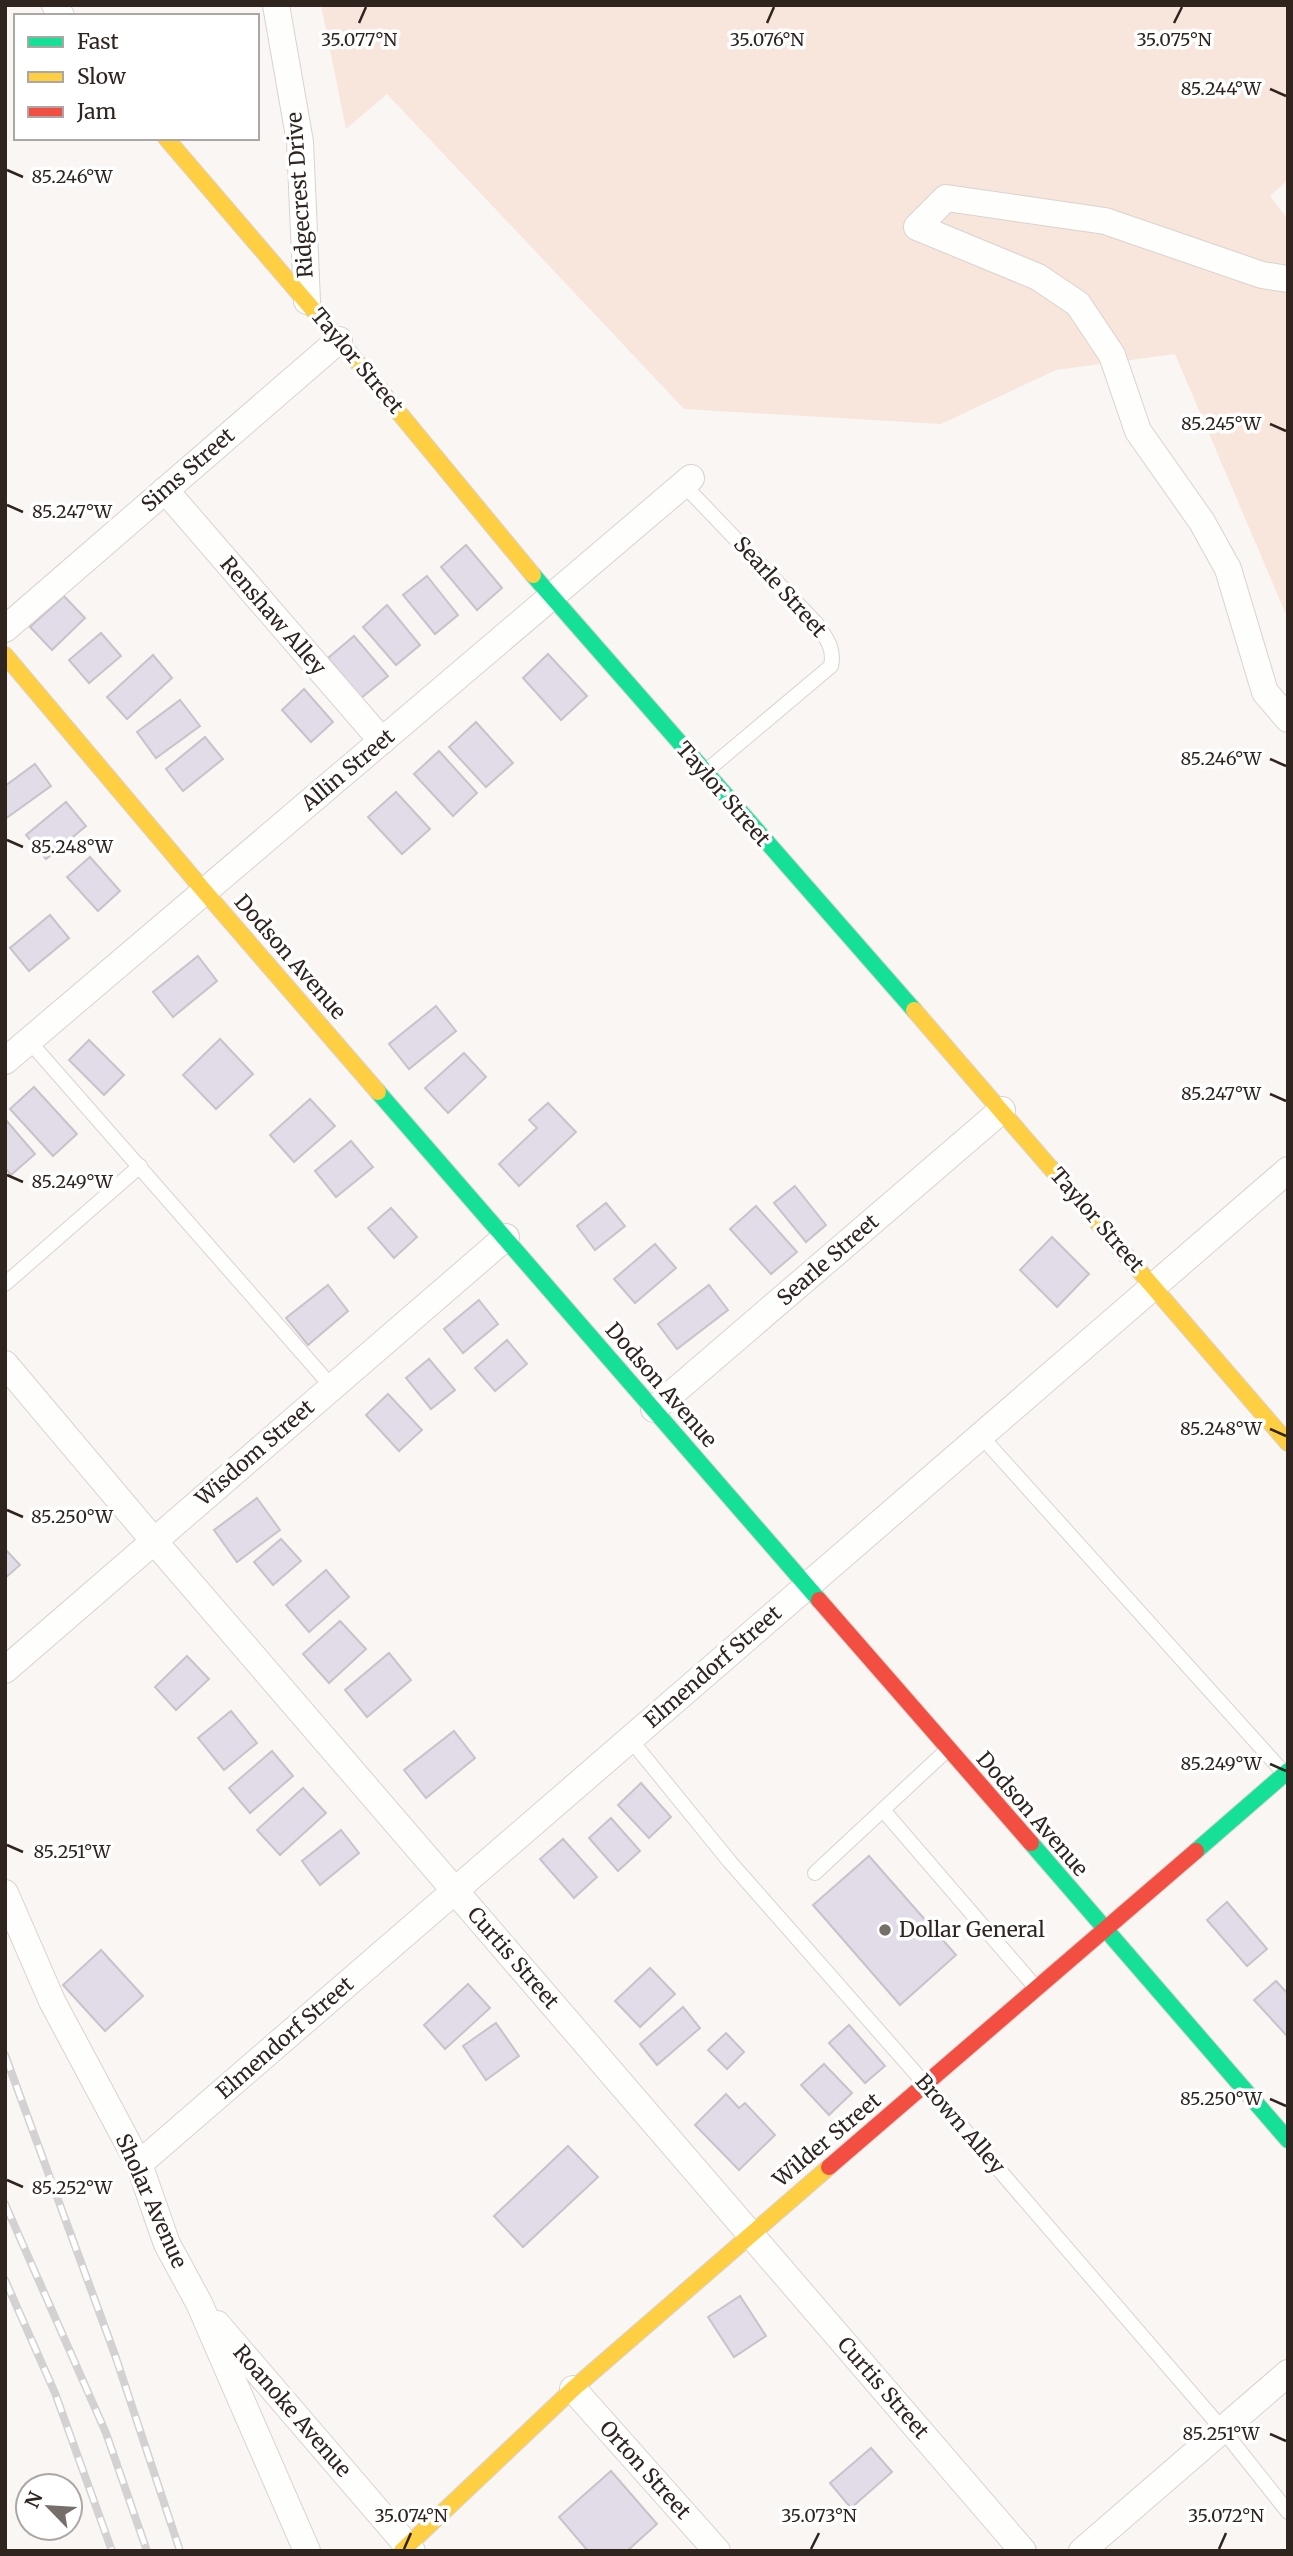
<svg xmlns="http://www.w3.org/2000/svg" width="1293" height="2556" viewBox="0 0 1293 2556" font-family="Merriweather,serif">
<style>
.green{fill:#f8e6dc}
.building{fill:#e2dce9;stroke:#c7c3c8;stroke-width:2}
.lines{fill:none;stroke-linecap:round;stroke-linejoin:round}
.lane-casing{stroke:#dad3cf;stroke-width:16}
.street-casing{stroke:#dad3cf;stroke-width:28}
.fast-casing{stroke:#dad3cf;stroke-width:18}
.slow-casing{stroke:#dad3cf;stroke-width:18}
.jam-casing{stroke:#dad3cf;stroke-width:18}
.lane{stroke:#fefefd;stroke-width:14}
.street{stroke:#fefefd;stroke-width:26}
.fast{stroke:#16e098;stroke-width:16}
.slow{stroke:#ffcf43;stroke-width:16}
.jam{stroke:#f24e42;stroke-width:16}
.rail-casing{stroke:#d3d1d1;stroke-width:8}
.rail{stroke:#fff;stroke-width:5;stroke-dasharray:16;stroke-linecap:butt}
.ticks{fill:none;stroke:#2f241e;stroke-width:2.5}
.poi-dot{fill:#766e69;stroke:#fff;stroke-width:2.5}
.labels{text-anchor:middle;stroke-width:7;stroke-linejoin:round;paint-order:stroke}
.street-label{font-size:21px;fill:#2f241e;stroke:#fff}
.poi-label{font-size:21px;fill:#2f241e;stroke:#fff;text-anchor:start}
.ticks-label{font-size:18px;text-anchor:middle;fill:#2f241e;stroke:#fff;stroke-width:7;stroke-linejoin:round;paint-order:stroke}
</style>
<rect width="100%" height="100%" fill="#f9f6f4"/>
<path class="green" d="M321 5H1288V180L1270 196 1288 219V619L1175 354 1056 370 941 424 684 409 387 94 346 129Z"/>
<g class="building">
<path d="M466 545 502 588 477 610 441 567Z"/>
<path d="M427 576 458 615 435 634 403 595Z"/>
<path d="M64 596 85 618 52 650 30 627Z"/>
<path d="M387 605 420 645 396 665 363 627Z"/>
<path d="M101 633 121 656 89 683 69 660Z"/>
<path d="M354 636 388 676 361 698 328 658Z"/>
<path d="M548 654 587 696 561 720 523 678Z"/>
<path d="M153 655 172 678 127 719 107 697Z"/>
<path d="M304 689 333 722 311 742 282 710Z"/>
<path d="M180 700 200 726 156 758 137 732Z"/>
<path d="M476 722 513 763 486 787 449 747Z"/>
<path d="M205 737 223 759 183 791 166 769Z"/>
<path d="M439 751 477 793 453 816 414 774Z"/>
<path d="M35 764 51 786 5 819V786Z"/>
<path d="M396 792 430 829 402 854 368 817Z"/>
<path d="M66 802 86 826 46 859 26 835Z"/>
<path d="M90 857 120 891 98 911 67 877Z"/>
<path d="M50 915 69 938 29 971 10 948Z"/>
<path d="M198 956 217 981 173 1017 153 992Z"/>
<path d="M436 1006 456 1031 409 1069 389 1044Z"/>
<path d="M220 1039 253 1074 216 1109 183 1075Z"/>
<path d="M89 1040 124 1075 104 1095 69 1060Z"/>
<path d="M464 1053 486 1077 448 1113 425 1088Z"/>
<path d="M34 1087 77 1134 53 1156 10 1109Z"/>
<path d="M310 1099 335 1126 294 1162 270 1135Z"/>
<path d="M548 1103 576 1132 519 1186 499 1164 537 1128 529 1120Z"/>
<path d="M5 1119 35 1154 11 1175 5 1168Z"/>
<path d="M351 1141 373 1167 336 1197 315 1171Z"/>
<path d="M795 1186 826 1225 806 1242 774 1203Z"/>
<path d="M606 1203 625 1226 595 1250 577 1226Z"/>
<path d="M756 1206 797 1252 771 1274 730 1229Z"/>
<path d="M391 1208 417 1237 394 1258 368 1228Z"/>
<path d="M1052 1237 1089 1274 1057 1307 1020 1270Z"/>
<path d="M655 1244 676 1268 635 1303 614 1279Z"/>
<path d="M328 1285 348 1311 308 1345 286 1318Z"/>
<path d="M709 1285 728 1310 677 1349 658 1324Z"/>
<path d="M479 1300 498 1324 463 1353 444 1329Z"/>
<path d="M507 1340 527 1364 495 1391 475 1368Z"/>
<path d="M429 1359 455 1390 431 1409 406 1378Z"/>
<path d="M388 1394 422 1430 399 1451 366 1415Z"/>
<path d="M257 1498 280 1530 237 1562 214 1530Z"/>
<path d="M281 1539 301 1561 273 1585 254 1562Z"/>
<path d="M5 1549 20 1565 5 1578Z"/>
<path d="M326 1570 349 1597 309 1632 286 1605Z"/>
<path d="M340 1621 366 1649 329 1683 303 1654Z"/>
<path d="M389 1653 411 1680 367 1717 345 1690Z"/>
<path d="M187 1656 209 1679 176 1710 155 1687Z"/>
<path d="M231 1711 257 1743 224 1770 198 1738Z"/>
<path d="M454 1731 475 1758 426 1798 404 1770Z"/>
<path d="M272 1751 293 1776 250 1813 229 1788Z"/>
<path d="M641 1783 671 1817 649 1838 618 1805Z"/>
<path d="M303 1788 326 1813 280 1855 257 1830Z"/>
<path d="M611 1818 640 1851 618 1871 589 1838Z"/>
<path d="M341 1830 359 1853 320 1885 302 1861Z"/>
<path d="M563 1839 597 1877 574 1898 540 1859Z"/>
<path d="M869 1856 956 1955 900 2005 813 1905Z"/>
<path d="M1227 1902 1267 1949 1247 1966 1207 1920Z"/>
<path d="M101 1950 143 1996 105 2031 63 1985Z"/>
<path d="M650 1968 675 1994 640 2027 615 2001Z"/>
<path d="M1276 1981 1288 1994V2037L1254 2000Z"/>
<path d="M468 1984 490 2008 445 2049 424 2025Z"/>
<path d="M683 2007 700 2028 657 2065 640 2044Z"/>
<path d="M496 2023 519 2056 486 2080 463 2046Z"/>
<path d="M849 2025 885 2066 865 2083 829 2043Z"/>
<path d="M726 2033 744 2052 727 2069 708 2050Z"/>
<path d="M824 2064 852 2093 829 2115 801 2085Z"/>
<path d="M726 2094 739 2108 745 2103 775 2135 739 2170 695 2125Z"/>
<path d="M568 2146 598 2177 523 2247 494 2216Z"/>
<path d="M740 2296 766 2336 734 2357 708 2317Z"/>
<path d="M871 2448 892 2472 851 2508 830 2483Z"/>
<path d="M611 2471 657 2524 627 2551H588L559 2517Z"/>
</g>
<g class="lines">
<defs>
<g id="lane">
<path d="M684 485 816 623C826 638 835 648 831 666L705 772"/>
<path d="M29 1041 332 1387"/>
<path d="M5 1284 140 1166"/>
<path d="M981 1436 1284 1773"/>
<path d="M630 1739 730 1862 926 2085 1223 2430 1288 2512"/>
<path d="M883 1810 1037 1989"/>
<path d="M815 1873 947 1750"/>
</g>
<g id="street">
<path d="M55 5 61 16"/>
<path d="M276 5 300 142 307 301"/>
<path d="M1288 279 1262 275 1105 221 946 198 917 227 1038 277 1078 304 1112 355 1138 431 1202 522 1228 569 1265 692 1288 719"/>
<path d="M165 490 382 741"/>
<path d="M5 629 339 340"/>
<path d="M5 1061 691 478"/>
<path d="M5 1364 154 1541 1023 2551"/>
<path d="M654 1409 1002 1110"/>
<path d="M5 1670 506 1237"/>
<path d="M5 1893 52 2001 139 2164 167 2244 199 2303 307 2551"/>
<path d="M139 2164 1288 1170"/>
<path d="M217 2324 412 2551"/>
<path d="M573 2389 717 2551"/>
<path d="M1082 2551 1288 2373"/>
</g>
<g id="fast">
<path d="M533 575 914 1010"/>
<path d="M378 1092 819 1600"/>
<path d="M1031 1843 1288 2140"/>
<path d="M1196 1851 1288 1771"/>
</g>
<g id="slow">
<path d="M166 138 339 340 533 575"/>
<path d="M5 655 205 892 378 1092"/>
<path d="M914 1010 1288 1443"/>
<path d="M402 2551 573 2389 829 2167"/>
</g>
<g id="jam">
<path d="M819 1600 1031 1843"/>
<path d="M829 2167 1196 1851"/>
</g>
</defs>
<use href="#lane" class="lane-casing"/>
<use href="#street" class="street-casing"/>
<use href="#fast" class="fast-casing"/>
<use href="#slow" class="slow-casing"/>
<use href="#jam" class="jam-casing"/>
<use href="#lane" class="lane"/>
<use href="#street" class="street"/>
<use href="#fast" class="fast"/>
<use href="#slow" class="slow"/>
<use href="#jam" class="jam"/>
<defs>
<g id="rail">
<path d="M5 2055 115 2355 180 2551"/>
<path d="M5 2204 106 2433 147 2551"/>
<path d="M5 2280 55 2393 112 2551"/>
</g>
</defs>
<use href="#rail" class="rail-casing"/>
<use href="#rail" class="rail"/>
</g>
<path class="ticks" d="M359 23 366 7M767 23 774 7M1174 23 1182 7M1270 89 1286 96M7 170 23 177M1270 424 1286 431M7 505 23 512M1270 759 1286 766M7 840 23 847M1270 1094 1286 1101M7 1175 23 1182M1270 1429 1286 1436M7 1510 23 1517M1270 1764 1286 1771M7 1845 23 1852M1270 2099 1286 2106M7 2180 23 2187M1270 2434 1286 2441M404 2549 411 2533M811 2549 819 2533M1219 2549 1226 2533"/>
<circle class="poi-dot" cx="885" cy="1930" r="7"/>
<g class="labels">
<g class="street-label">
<text transform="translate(300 195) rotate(-94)" y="7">Ridgecrest Drive</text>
<text transform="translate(357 361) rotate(50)" y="7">Taylor Street</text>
<text transform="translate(188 470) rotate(-41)" y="7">Sims Street</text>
<text transform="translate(780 587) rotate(48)" y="7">Searle Street</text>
<text transform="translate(273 616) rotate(49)" y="7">Renshaw Alley</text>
<text transform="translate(348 770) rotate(-40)" y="7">Allin Street</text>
<text transform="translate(723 794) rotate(49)" y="7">Taylor Street</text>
<text transform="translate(290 957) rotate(49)" y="7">Dodson Avenue</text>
<text transform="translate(1097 1220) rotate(49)" y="7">Taylor Street</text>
<text transform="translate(828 1260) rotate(-41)" y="7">Searle Street</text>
<text transform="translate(661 1385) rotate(49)" y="7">Dodson Avenue</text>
<text transform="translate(255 1453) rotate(-41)" y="7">Wisdom Street</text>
<text transform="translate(713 1667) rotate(-41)" y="7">Elmendorf Street</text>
<text transform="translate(1032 1814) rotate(49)" y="7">Dodson Avenue</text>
<text transform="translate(513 1958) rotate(49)" y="7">Curtis Street</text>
<text transform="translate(285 2038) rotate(-41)" y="7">Elmendorf Street</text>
<text transform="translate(960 2124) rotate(49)" y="7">Brown Alley</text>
<text transform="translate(827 2140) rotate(-40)" y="7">Wilder Street</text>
<text transform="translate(151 2201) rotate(66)" y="7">Sholar Avenue</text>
<text transform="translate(883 2388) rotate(49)" y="7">Curtis Street</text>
<text transform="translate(292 2411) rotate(49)" y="7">Roanoke Avenue</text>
<text transform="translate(645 2470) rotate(48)" y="7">Orton Street</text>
</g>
<g class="poi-label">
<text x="899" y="1937">Dollar General</text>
</g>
</g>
<g class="ticks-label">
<text x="359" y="46">35.077°N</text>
<text x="767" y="46">35.076°N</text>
<text x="1174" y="46">35.075°N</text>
<text x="1221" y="95">85.244°W</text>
<text x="72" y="183">85.246°W</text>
<text x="1221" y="430">85.245°W</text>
<text x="72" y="518">85.247°W</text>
<text x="1221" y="765">85.246°W</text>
<text x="72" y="853">85.248°W</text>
<text x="1221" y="1100">85.247°W</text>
<text x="72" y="1188">85.249°W</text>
<text x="1221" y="1435">85.248°W</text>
<text x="72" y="1523">85.250°W</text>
<text x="1221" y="1770">85.249°W</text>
<text x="72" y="1858">85.251°W</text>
<text x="1221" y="2105">85.250°W</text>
<text x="72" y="2194">85.252°W</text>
<text x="1221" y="2440">85.251°W</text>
<text x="411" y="2522">35.074°N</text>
<text x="819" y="2522">35.073°N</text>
<text x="1226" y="2522">35.072°N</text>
</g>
<rect width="1293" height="2556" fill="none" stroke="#2f241e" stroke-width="14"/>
<rect x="14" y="14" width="245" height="126" fill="#ffffff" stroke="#aca7a5" stroke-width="2"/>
<rect x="28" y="37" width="35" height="10" fill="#16e098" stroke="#aca7a5" stroke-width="2"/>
<text x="77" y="49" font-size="21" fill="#2f241e">Fast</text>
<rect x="28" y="72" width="35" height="10" fill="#ffcf43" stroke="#aca7a5" stroke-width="2"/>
<text x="77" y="84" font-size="21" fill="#2f241e">Slow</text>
<rect x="28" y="107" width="35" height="10" fill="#f24e42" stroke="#aca7a5" stroke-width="2"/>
<text x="77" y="119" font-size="21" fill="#2f241e">Jam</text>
<g transform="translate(49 2507) rotate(295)"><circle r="33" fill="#ffffff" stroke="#aca7a5" stroke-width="2"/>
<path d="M0-5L12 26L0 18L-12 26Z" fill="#766e69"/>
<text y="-10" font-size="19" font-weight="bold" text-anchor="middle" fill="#2f241e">N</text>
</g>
</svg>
